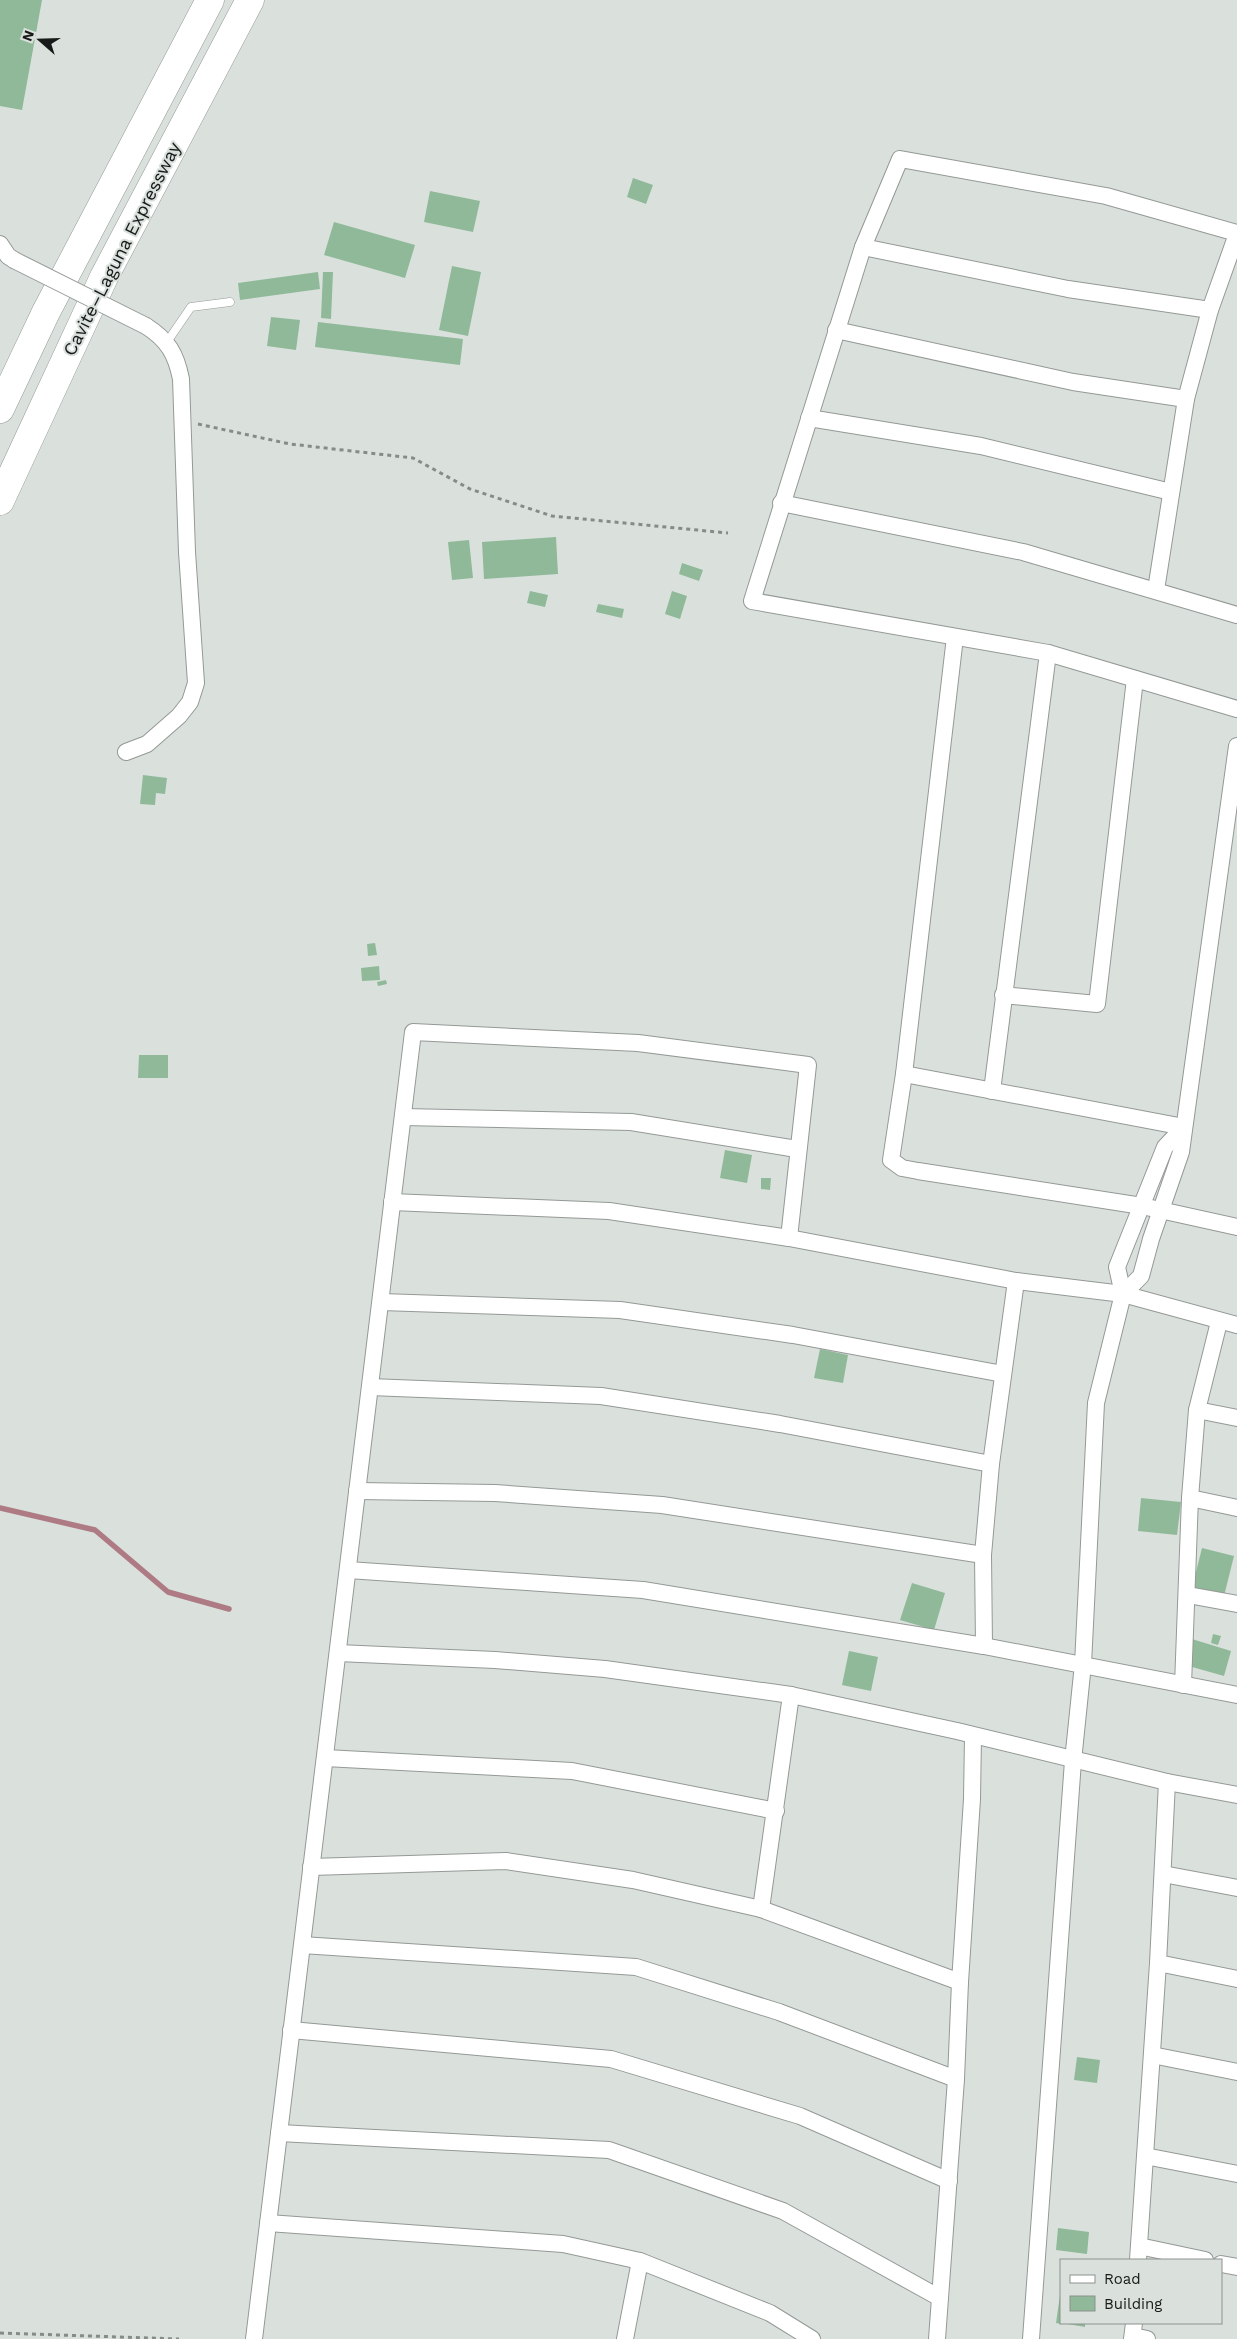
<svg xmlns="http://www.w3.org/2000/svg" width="1237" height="2339" viewBox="0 0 1237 2339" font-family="'Work Sans',sans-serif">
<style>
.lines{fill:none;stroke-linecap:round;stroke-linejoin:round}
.stream{stroke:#ae7b85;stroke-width:5.5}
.building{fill:#8fb999}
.lane-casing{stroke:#949995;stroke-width:9}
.street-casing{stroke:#949995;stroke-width:18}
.highway-casing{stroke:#949995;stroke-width:29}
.path{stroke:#858b87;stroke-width:3;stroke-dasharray:4 4;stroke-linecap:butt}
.lane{stroke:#fff;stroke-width:8}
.street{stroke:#fff;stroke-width:16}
.highway{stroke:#fff;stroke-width:28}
.street-bridge-casing{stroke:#949995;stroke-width:18;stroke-linecap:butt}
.street-bridge{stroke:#fff;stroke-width:16}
.labels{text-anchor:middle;stroke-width:4;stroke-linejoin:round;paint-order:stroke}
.street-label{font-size:18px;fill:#171a18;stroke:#dae1dc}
</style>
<rect width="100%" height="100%" fill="#dae1dc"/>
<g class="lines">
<path class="stream" d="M0 1508 95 1530 168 1592 229 1609"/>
</g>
<g class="building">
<path d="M0 0H42L22 110 0 106Z"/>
<path d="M633 178 653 185 646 204 627 197Z"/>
<path d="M430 191 480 201 473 232 424 222Z"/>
<path d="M334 222 415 245 405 278 324 255Z"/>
<path d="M452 266 481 272 468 336 439 330Z"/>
<path d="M318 272 320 289 240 300 238 283Z"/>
<path d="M323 272H333L331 319 321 318Z"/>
<path d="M271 317 300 320 296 350 267 346Z"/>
<path d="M318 322 463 339 460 365 315 347Z"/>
<path d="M556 537 558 574 484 579 482 542Z"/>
<path d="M469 540 473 578 452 580 448 542Z"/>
<path d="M682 563 703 570 699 581 679 574Z"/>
<path d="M530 591 548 595 545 607 527 603Z"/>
<path d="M672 591 687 596 680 619 665 614Z"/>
<path d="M598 604 624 609 622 618 596 612Z"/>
<path d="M143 775 167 778 165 794 156 793 155 805 140 804Z"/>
<path d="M375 943 377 955 368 956 367 944Z"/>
<path d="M379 966 380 980 362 981 361 968Z"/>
<path d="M386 980 387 984 378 986 377 982Z"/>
<path d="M139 1055H168V1078H138Z"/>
<path d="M725 1150 752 1155 747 1183 720 1178Z"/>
<path d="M761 1178H771L770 1190 761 1189Z"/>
<path d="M820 1349 848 1355 843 1383 814 1378Z"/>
<path d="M1141 1498 1181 1502 1177 1535 1138 1531Z"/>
<path d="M1202 1548 1234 1556 1224 1596 1192 1588Z"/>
<path d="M912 1583 945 1593 934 1630 900 1620Z"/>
<path d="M1213 1634 1221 1636 1218 1645 1211 1643Z"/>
<path d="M1192 1639 1231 1651 1224 1676 1185 1665Z"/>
<path d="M849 1651 878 1657 871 1691 842 1685Z"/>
<path d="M1077 2057 1100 2060 1097 2083 1074 2080Z"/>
<path d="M1058 2228 1089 2232 1087 2254 1056 2250Z"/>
<path d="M1060 2295H1061V2324L1056 2323Z"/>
<path d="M1062 2323H1085V2327Z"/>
</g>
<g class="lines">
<defs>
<path id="lane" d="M167 342 191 307 230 302"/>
<g id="street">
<path d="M1237 233 1106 196 900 159 863 247 752 601 1048 653 1237 709"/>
<path d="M0 244 8 256 14 260"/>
<path d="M863 247 1068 289 1210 310"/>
<path d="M836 330 1073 382 1186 399"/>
<path d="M809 418 981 446 1171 492"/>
<path d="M781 503 1023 552 1237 615"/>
<path d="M1156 590 1186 399 1210 310 1237 234"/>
<path d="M955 637 904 1074 891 1160 902 1168 918 1171 1142 1206 1237 1227"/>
<path d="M126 752 147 744 179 716 190 702 196 683 187 552 181 379C176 354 168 340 146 326"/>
<path d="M1003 995 1097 1004 1135 679"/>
<path d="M904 1074 1184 1127"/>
<path d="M992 1091 1048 653"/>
<path d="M403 1117 631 1122 797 1149"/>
<path d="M392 1202 609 1211 789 1238 1016 1281 1123 1294 1237 1325"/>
<path d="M1123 1294 1141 1276 1151 1239 1181 1152 1237 746"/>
<path d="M381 1302 620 1310 793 1335 1003 1374"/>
<path d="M370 1387 601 1396 780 1424 991 1464"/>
<path d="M1197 1410 1237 1418"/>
<path d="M357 1491 495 1493 662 1505 983 1555"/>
<path d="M1190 1498 1237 1508"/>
<path d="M348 1570 643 1590 984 1646 1237 1695"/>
<path d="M1188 1595 1237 1604"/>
<path d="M984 1646 983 1555 991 1464 1016 1281"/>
<path d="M338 1653 495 1660 605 1669 791 1695 957 1731 1167 1782 1237 1795"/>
<path d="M1183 1685 1190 1498 1197 1410 1219 1322"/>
<path d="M325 1758 572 1771 776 1811"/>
<path d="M311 1867 506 1861 633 1880 761 1909 960 1982"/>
<path d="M1163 1874 1237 1888"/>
<path d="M761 1909 791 1695"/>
<path d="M302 1945 636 1967 779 2012 956 2079"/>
<path d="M1158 1963 1237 1979"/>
<path d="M291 2030 611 2059 800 2116 949 2181"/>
<path d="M1152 2055 1237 2072"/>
<path d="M279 2133 609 2150 783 2211 940 2298"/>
<path d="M1145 2156 1237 2174"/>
<path d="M268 2223 563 2244 640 2261 770 2313 812 2339"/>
<path d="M1139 2246 1205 2260"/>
<path d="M1138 2260 1158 1963 1167 1782"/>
<path d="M1221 2264 1237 2267"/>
<path d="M1133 2336 1147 2339"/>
<path d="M254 2339 413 1032 638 1043 808 1065 789 1238"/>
<path d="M625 2339 640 2261"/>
<path d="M937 2339 956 2079 960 1982 972 1799 973 1736"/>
<path d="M1031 2339 1073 1761 1083 1664 1096 1403 1123 1294 1117 1267 1165 1147 1184 1127"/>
<path d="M1132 2339 1134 2323"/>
</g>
<g id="highway">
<path d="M0 409 46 312 210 0"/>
<path d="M0 501 104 277 250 0"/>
</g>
</defs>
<use href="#lane" class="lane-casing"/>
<use href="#street" class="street-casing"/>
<use href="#highway" class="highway-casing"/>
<g class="path">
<path d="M198 424 290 444 413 458 470 489 552 516 728 533"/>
<path d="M0 2333 179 2339"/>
</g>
<use href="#lane" class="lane"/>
<use href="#street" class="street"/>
<use href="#highway" class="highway"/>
<defs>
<path id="street-bridge" d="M14 260 146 326"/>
</defs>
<use href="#street-bridge" class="street-bridge-casing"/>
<use href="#street-bridge" class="street-bridge"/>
</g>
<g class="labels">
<g class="street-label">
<text transform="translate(122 249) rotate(-63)" y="6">Cavite–Laguna Expressway</text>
</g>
</g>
<rect x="1060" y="2259" width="162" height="65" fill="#dae1dc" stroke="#8c918e"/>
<rect x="1070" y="2275" width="25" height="8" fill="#ffffff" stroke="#8c918e"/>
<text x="1104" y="2284" font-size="15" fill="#171a18">Road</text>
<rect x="1070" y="2296" width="25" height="15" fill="#8fb999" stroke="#8c918e"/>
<text x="1104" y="2309" font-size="15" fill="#171a18">Building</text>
<g transform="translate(40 40) rotate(290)" stroke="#dae1dc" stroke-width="4" paint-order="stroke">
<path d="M0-4L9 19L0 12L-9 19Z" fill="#171a18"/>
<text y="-8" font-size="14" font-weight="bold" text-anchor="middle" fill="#171a18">N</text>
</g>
</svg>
